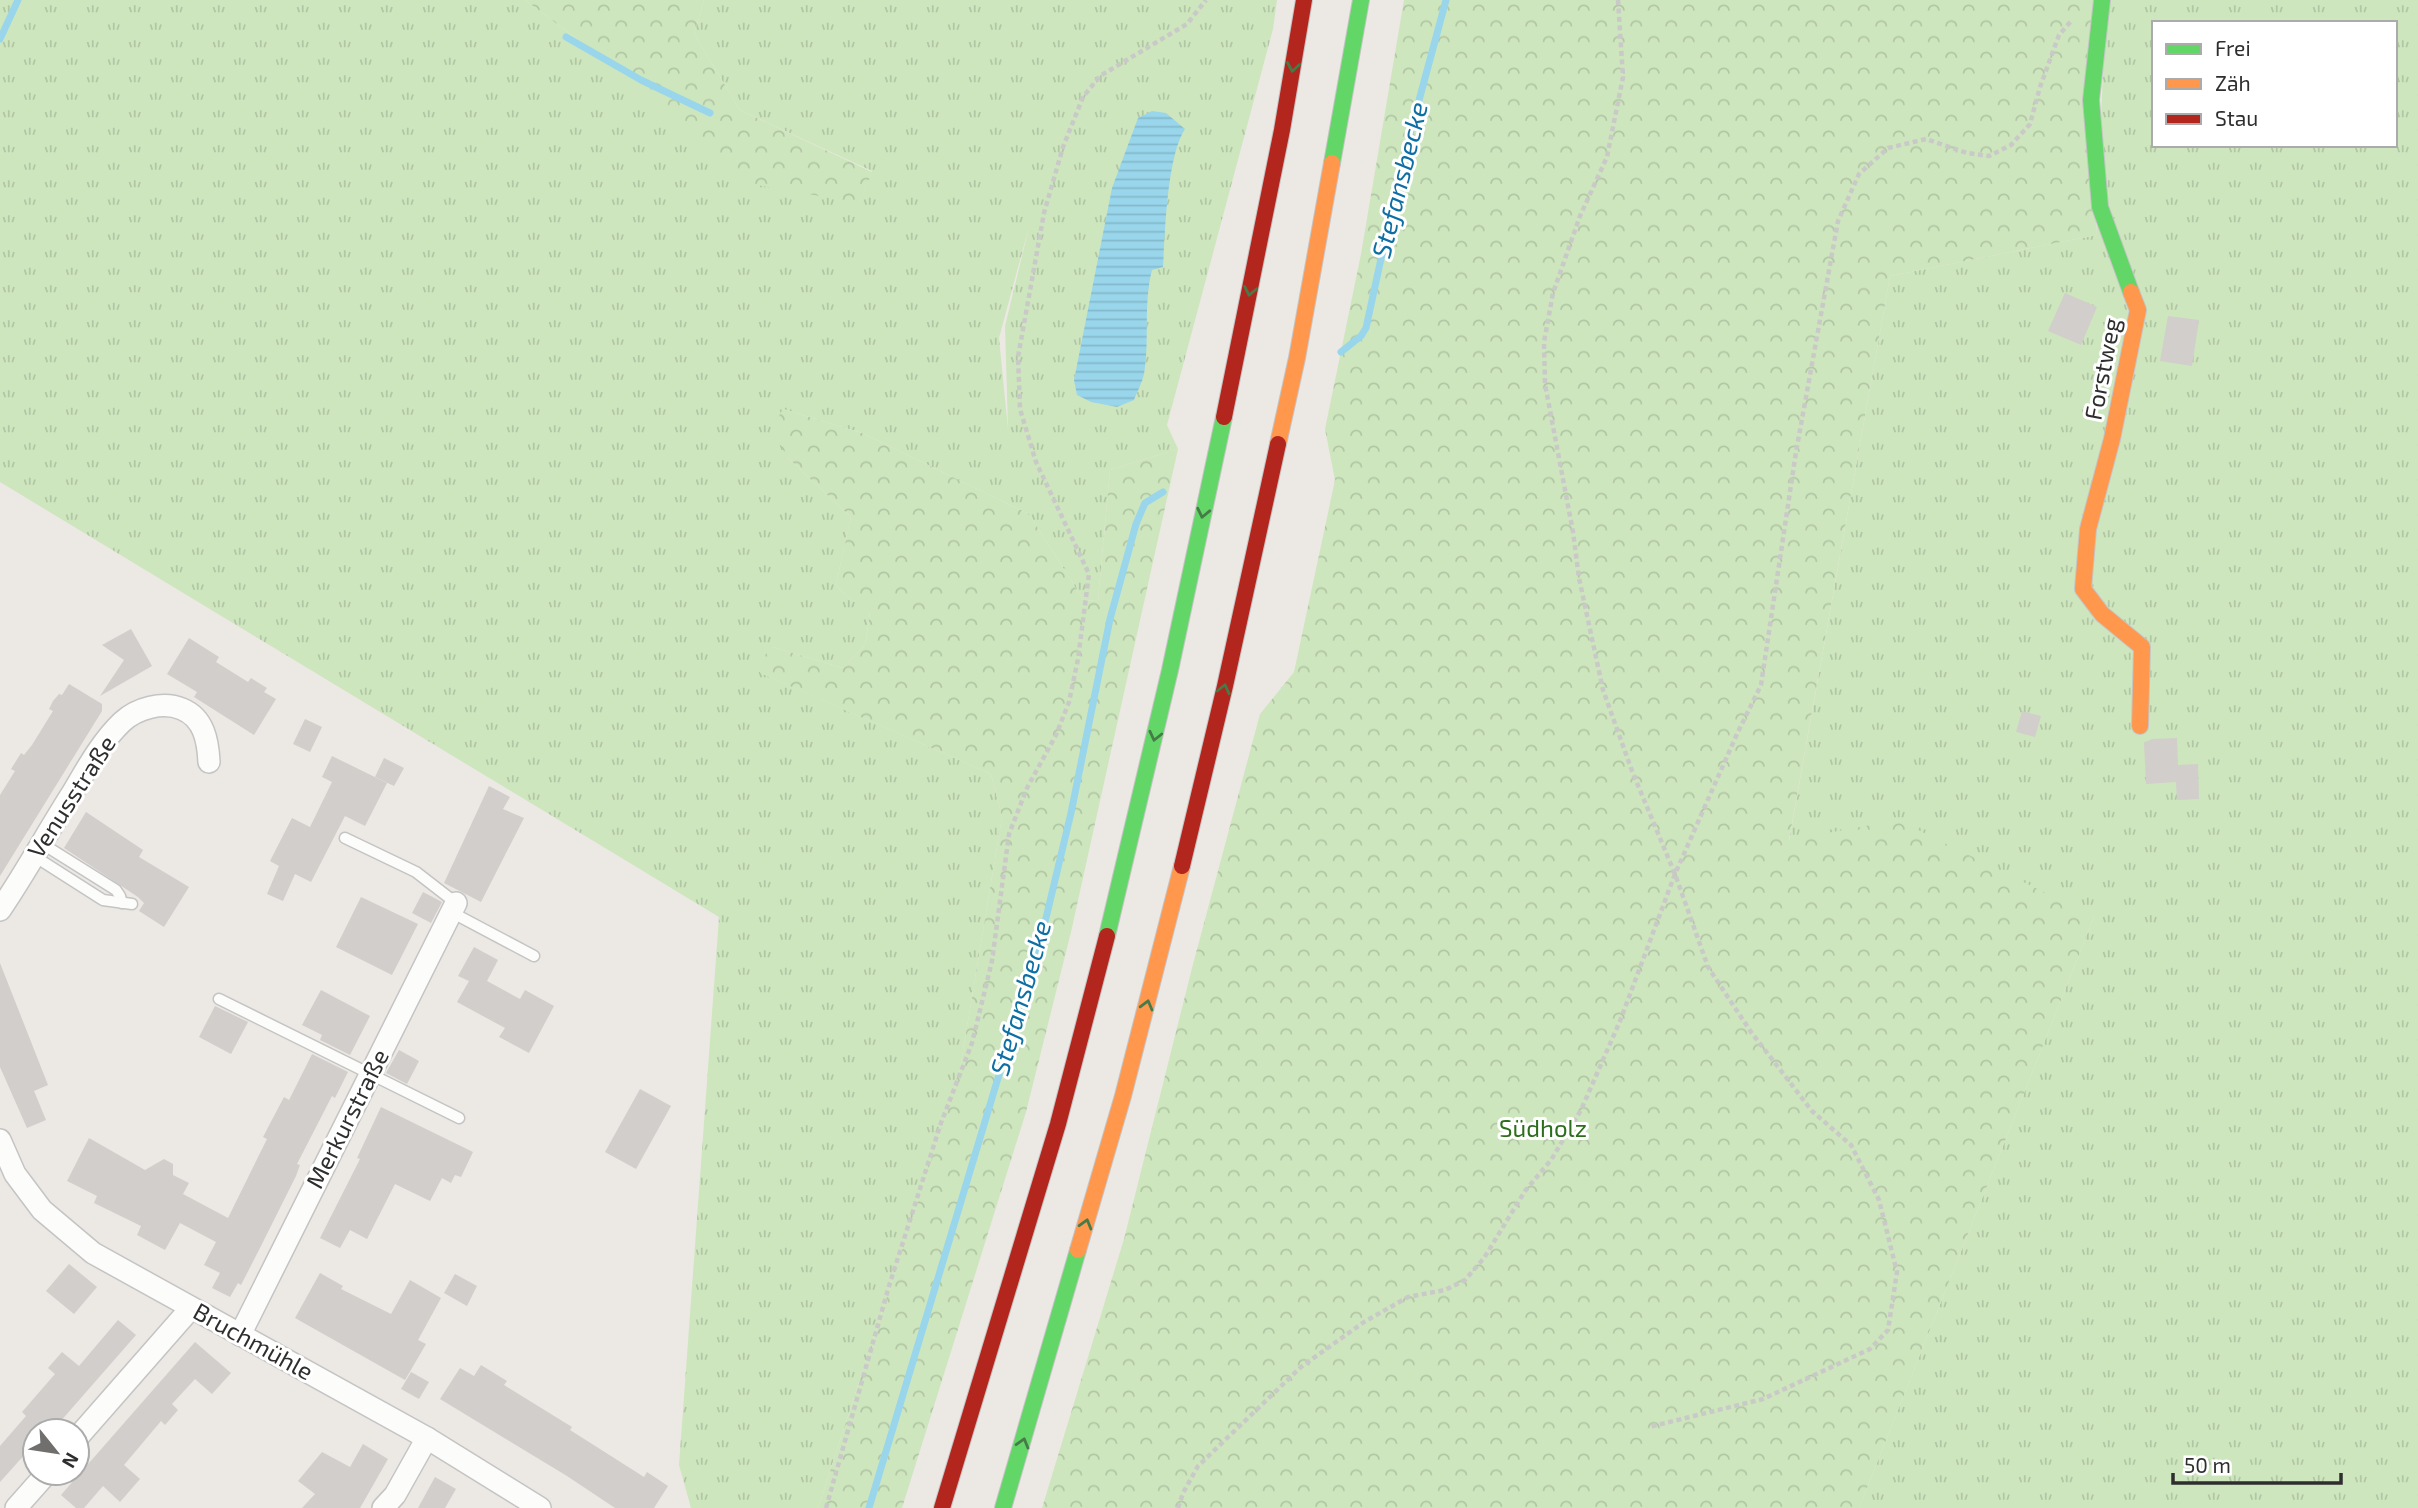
<svg xmlns="http://www.w3.org/2000/svg" width="2418" height="1508" viewBox="0 0 2418 1508" font-family="'Exo 2',sans-serif">
<style>
.grass{fill:url(#grass-tufts);fill-rule:evenodd}
.forest{fill:url(#forest-crowns)}
.water{fill:url(#water-rules)}
.lines{fill:none;stroke-linecap:round;stroke-linejoin:round}
.stream{stroke:#99d6ec;stroke-width:7}
.building{fill:#d1cecb}
.lane-casing{stroke:#c5c4c5;stroke-width:13}
.street-casing{stroke:#c5c4c5;stroke-width:24}
.fast-casing{stroke:#c5c4c5;stroke-width:18}
.slow-casing{stroke:#c5c4c5;stroke-width:18}
.jam-casing{stroke:#c5c4c5;stroke-width:18}
.path{stroke:#c9c9c8;stroke-width:4.5;stroke-dasharray:5 3.5;stroke-linecap:butt}
.lane{stroke:#fcfcfb;stroke-width:10}
.street{stroke:#fcfcfb;stroke-width:21}
.fast{stroke:#63d668;stroke-width:16}
.slow{stroke:#ff974d;stroke-width:16}
.jam{stroke:#b3261e;stroke-width:16}
.oneway{stroke:#467a48}
.labels{text-anchor:middle;stroke-width:6;stroke-linejoin:round;paint-order:stroke}
.street-label{font-size:24px;fill:#2e2e2e;stroke:#fff}
.park-label{font-size:24px;fill:#2c6e1b;stroke:#fff}
.water-label{font-size:26px;font-style:italic;fill:#0d6fa3;stroke:#fff}
</style>
<defs>
<pattern id="grass-tufts" width="24" height="20" patternUnits="userSpaceOnUse" patternTransform="scale(1.75)"><rect width="24" height="20" fill="#cee6be"/><path d="M3 7l-1-3M5 7V3M7 7l1-3M15 17l-1-3M17 17v-4M19 17l1-3" fill="none" stroke="#b1c6a4"/></pattern>
<pattern id="forest-crowns" width="20" height="18" patternUnits="userSpaceOnUse" patternTransform="scale(1.75)"><rect width="20" height="18" fill="#cee6be"/><path d="M2 6a3 3 0 1 1 6 0M12 15a3 3 0 1 1 6 0" fill="none" stroke="#b1c6a4"/></pattern>
<pattern id="water-rules" width="6" height="5" patternUnits="userSpaceOnUse" patternTransform="scale(1.75)"><rect width="6" height="5" fill="#99d6ec"/><path d="M0 2.5h6" fill="none" stroke="#84b8cb"/></pattern>
</defs>
<rect width="100%" height="100%" fill="#ece8e4"/>
<g class="grass">
<path d="M0 0H525L625 75 860 202 872 171 740 110 694 34 704 0H1277L1273 29 1167 425 1178 449 1110 470 1098 600 1084 601 1029 514 862 433 783 409 788 458 851 517 836 584C846 599 856 601 870 612L865 645 843 668 773 647 761 673 991 774 1002 817 959 1075 818 1508H691L679 1465 719 917 0 482ZM1029 227 1005 326 1008 429 999 338Z"/>
<path d="M2106 0H2418V1508H1859L2094 917 1789 841 1890 276 2096 235ZM2154 23H2395V145H2154Z"/>
</g>
<g class="forest">
<path d="M525 0H704L694 34 740 110 872 172 860 203 733 181 625 75Z"/>
<path d="M1404 0H2096V235L1890 276 1789 840 1898 820 2094 917 1859 1508H1042L1124 1239 1192 968 1260 714 1294 672 1335 480 1325 429 1361 254Z"/>
<path d="M783 409 862 433 1029 514 1084 601 1098 600 1110 470 1178 449 1071 932 1026 1112 902 1508H818L959 1075 1002 817 991 774 760 673 761 659 773 647 843 668 865 645 870 613C856 601 847 600 836 584L851 517 788 458 771 429Z"/>
</g>
<path class="water" d="M1152 111 1166 113 1185 129C1167 156 1165 233 1163 267L1152 270C1143 305 1150 340 1144 374 1142 383 1137 392 1134 400L1117 407 1091 402 1077 395 1074 380 1112 188 1138 118Z"/>
<g class="lines">
<g class="stream">
<path d="M566 37 641 80 710 113"/>
<path d="M0 39 18 0"/>
<path d="M1341 352 1361 336 1366 328 1400 171 1446 0"/>
<path d="M869 1508 1046 918 1071 813 1110 619 1136 524 1145 503 1163 492"/>
</g>
</g>
<g class="building">
<path d="M2065 293 2097 307 2081 345 2048 331Z"/>
<path d="M2168 316 2199 320 2192 366 2160 361Z"/>
<path d="M131 629 152 666 100 696 124 660 102 645Z"/>
<path d="M189 638 219 657 216 662 248 682 251 678 267 688 264 692 276 699 254 735 194 697 197 692 167 674Z"/>
<path d="M69 684 102 704V711L0 876V795L15 771 11 769 21 753 24 755 32 745 53 711 49 709 53 701 59 694 62 695Z"/>
<path d="M2022 711 2041 716 2035 737 2016 732Z"/>
<path d="M305 719 322 727 310 752 293 744Z"/>
<path d="M2177 738 2178 765 2198 764 2199 799 2177 800 2176 782 2146 784 2144 743 2152 739Z"/>
<path d="M332 756 387 783 365 826 345 816 311 882 295 874 283 901 267 894 279 866 270 861 292 818 310 827 332 782 322 777Z"/>
<path d="M384 758 404 768 394 786 375 777Z"/>
<path d="M489 786 510 797 503 809 524 818 481 902 444 883Z"/>
<path d="M86 812 143 850 139 857 189 887 164 927 139 911 144 903 138 897 64 848Z"/>
<path d="M423 892 442 902 431 923 412 913Z"/>
<path d="M361 897 418 924 392 975 336 947Z"/>
<path d="M474 947 498 960 487 981 520 999 525 990 554 1006 529 1053 499 1037 505 1028 457 1002 469 981 458 976Z"/>
<path d="M0 963 48 1085 34 1091 46 1120 27 1128 0 1067Z"/>
<path d="M321 990 370 1016 350 1055 320 1040 322 1035 302 1025Z"/>
<path d="M215 1006 248 1022 231 1054 199 1037Z"/>
<path d="M399 1050 419 1061 407 1084 386 1073Z"/>
<path d="M312 1054 348 1072 335 1098 332 1096 297 1164 300 1165 296 1176 262 1244 241 1285 238 1283 230 1297 212 1288 220 1273 204 1265 216 1242 180 1223 165 1250 137 1235 141 1226 94 1203 97 1196 67 1181 89 1138 145 1170 164 1159 173 1164V1175L189 1183 183 1194 228 1218 267 1139 263 1137 284 1097 289 1100Z"/>
<path d="M640 1089 671 1106 636 1169 605 1152Z"/>
<path d="M381 1107 473 1152 461 1177 455 1175 451 1183 442 1178 430 1201 395 1184 367 1239 350 1230 340 1248 320 1238 360 1159 357 1158Z"/>
<path d="M69 1264 97 1287 74 1314 46 1291Z"/>
<path d="M320 1273 343 1286 341 1289 391 1314 410 1280 441 1298 418 1340 426 1344 405 1380 295 1318Z"/>
<path d="M455 1274 477 1286 467 1306 444 1293Z"/>
<path d="M118 1320 136 1335 52 1431H35V1443L0 1482V1446L26 1416 22 1412 55 1374 48 1368 62 1352 79 1366Z"/>
<path d="M195 1342 231 1373 212 1394 195 1379 172 1404 178 1410 165 1425 161 1421 124 1465 140 1479 120 1502 103 1486 84 1508H76L61 1495Z"/>
<path d="M481 1365 507 1381 504 1385 572 1427 570 1430 644 1477 647 1472 668 1486 654 1508H615L567 1476 440 1399 460 1368 474 1376Z"/>
<path d="M411 1372 429 1382 419 1399 401 1389Z"/>
<path d="M363 1444 388 1459 360 1508H302L315 1494 298 1481 322 1452 350 1467Z"/>
<path d="M435 1477 456 1489 445 1508H418Z"/>
</g>
<g class="lines">
<defs>
<g id="lane">
<path d="M345 838 416 872 456 903"/>
<path d="M41 843 116 890 120 896 122 903"/>
<path d="M34 856 103 900 132 904"/>
<path d="M451 912 534 956"/>
<path d="M219 999 459 1118"/>
</g>
<g id="street">
<path d="M0 910C26 872 48 831 73 792 87 768 102 741 122 722 137 708 163 701 182 709 204 718 208 741 209 762"/>
<path d="M0 1140 15 1174 42 1210 93 1253 427 1438 540 1508"/>
<path d="M240 1335 456 903"/>
<path d="M77 1438 191 1308"/>
<path d="M16 1508 47 1473"/>
<path d="M383 1508 395 1495 427 1438"/>
</g>
<g id="fast">
<path d="M2102 0 2091 100 2100 207 2131 292"/>
<path d="M1332 163 1361 0"/>
<path d="M1107 936 1170 670 1224 417"/>
<path d="M1003 1508 1078 1250"/>
</g>
<g id="slow">
<path d="M2131 292 2138 310 2112 439 2088 529 2083 589 2102 614 2142 647 2140 726"/>
<path d="M1278 444 1297 358 1332 163"/>
<path d="M1078 1250 1123 1096 1182 866"/>
</g>
<g id="jam">
<path d="M1224 417 1282 130 1304 0"/>
<path d="M1182 866 1225 686 1278 444"/>
<path d="M942 1508 1058 1124 1107 936"/>
</g>
</defs>
<use href="#lane" class="lane-casing"/>
<use href="#street" class="street-casing"/>
<use href="#fast" class="fast-casing"/>
<use href="#slow" class="slow-casing"/>
<use href="#jam" class="jam-casing"/>
<g class="path">
<path d="M1618 0 1623 77 1607 157 1580 216 1553 293 1544 342 1545 384 1573 532 1579 578 1603 690 1632 771 1675 874 1708 967 1751 1032 1812 1111 1851 1145 1879 1200 1897 1272 1888 1330 1870 1349 1763 1399 1649 1427"/>
<path d="M826 1508 889 1286 941 1123 972 1043 992 961 1009 834 1027 788 1056 735 1069 702 1078 659 1089 574 1036 462 1020 409 1018 357 1044 213 1063 147 1083 97 1100 76 1187 24 1206 0"/>
<path d="M1178 1508 1183 1493 1198 1466 1301 1367 1364 1322 1408 1297 1445 1290 1465 1280 1484 1258 1525 1191 1551 1160 1581 1110 1620 1021 1675 874 1737 734 1761 685 1796 452 1838 221 1859 174 1888 148 1926 139 1967 153 1989 156 2011 145 2030 124 2040 87 2059 35 2072 20"/>
</g>
<use href="#lane" class="lane"/>
<use href="#street" class="street"/>
<use href="#fast" class="fast"/>
<use href="#slow" class="slow"/>
<use href="#jam" class="jam"/>
</g>
<defs><path id="oneway-chevron" d="M-2-3.5L2.5 0L-2 3.5" fill="none" stroke-width="1.6" stroke-linecap="round" stroke-linejoin="round" transform="scale(1.75)"/></defs>
<g class="oneway">
<use href="#oneway-chevron" transform="translate(1293 67) rotate(99)"/>
<use href="#oneway-chevron" transform="translate(1250 291) rotate(101)"/>
<use href="#oneway-chevron" transform="translate(1203 513) rotate(102)"/>
<use href="#oneway-chevron" transform="translate(1224 689) rotate(-77)"/>
<use href="#oneway-chevron" transform="translate(1155 736) rotate(103)"/>
<use href="#oneway-chevron" transform="translate(1147 1005) rotate(-75)"/>
<use href="#oneway-chevron" transform="translate(1086 1224) rotate(-74)"/>
<use href="#oneway-chevron" transform="translate(1023 1443) rotate(-74)"/>
</g>
<g class="labels">
<g class="street-label">
<text transform="translate(2103 369) rotate(-79)" y="8">Forstweg</text>
<text transform="translate(72 797) rotate(-57)" y="8">Venusstraße</text>
<text transform="translate(348 1119) rotate(-63)" y="8">Merkurstraße</text>
<text transform="translate(253 1342) rotate(29)" y="8">Bruchmühle</text>
</g>
<g class="park-label">
<text x="1543" y="1137">Südholz</text>
</g>
<g class="water-label">
<text transform="translate(1400 180) rotate(-76)" y="9">Stefansbecke</text>
<text transform="translate(1021 998) rotate(-74)" y="9">Stefansbecke</text>
</g>
</g>
<rect x="2152" y="21" width="245" height="126" fill="#ffffff" stroke="#ababab" stroke-width="2"/>
<rect x="2166" y="44" width="35" height="10" fill="#63d668" stroke="#ababab" stroke-width="2"/>
<text x="2215" y="56" font-size="21" fill="#2e2e2e">Frei</text>
<rect x="2166" y="79" width="35" height="10" fill="#ff974d" stroke="#ababab" stroke-width="2"/>
<text x="2215" y="91" font-size="21" fill="#2e2e2e">Zäh</text>
<rect x="2166" y="114" width="35" height="10" fill="#b3261e" stroke="#ababab" stroke-width="2"/>
<text x="2215" y="126" font-size="21" fill="#2e2e2e">Stau</text>
<g transform="translate(56 1452) rotate(120)"><circle r="33" fill="#ffffff" stroke="#ababab" stroke-width="2"/>
<path d="M0-5L12 26L0 18L-12 26Z" fill="#706f6e"/>
<text y="-10" font-size="19" font-weight="bold" text-anchor="middle" fill="#2e2e2e">N</text>
</g>
<path d="M2173 1473v10h168v-10" fill="none" stroke="#2e2e2e" stroke-width="3.5"/>
<text x="2184" y="1473" font-size="21" fill="#2e2e2e" stroke="#ffffff" stroke-width="5" paint-order="stroke">50 m</text>
</svg>
